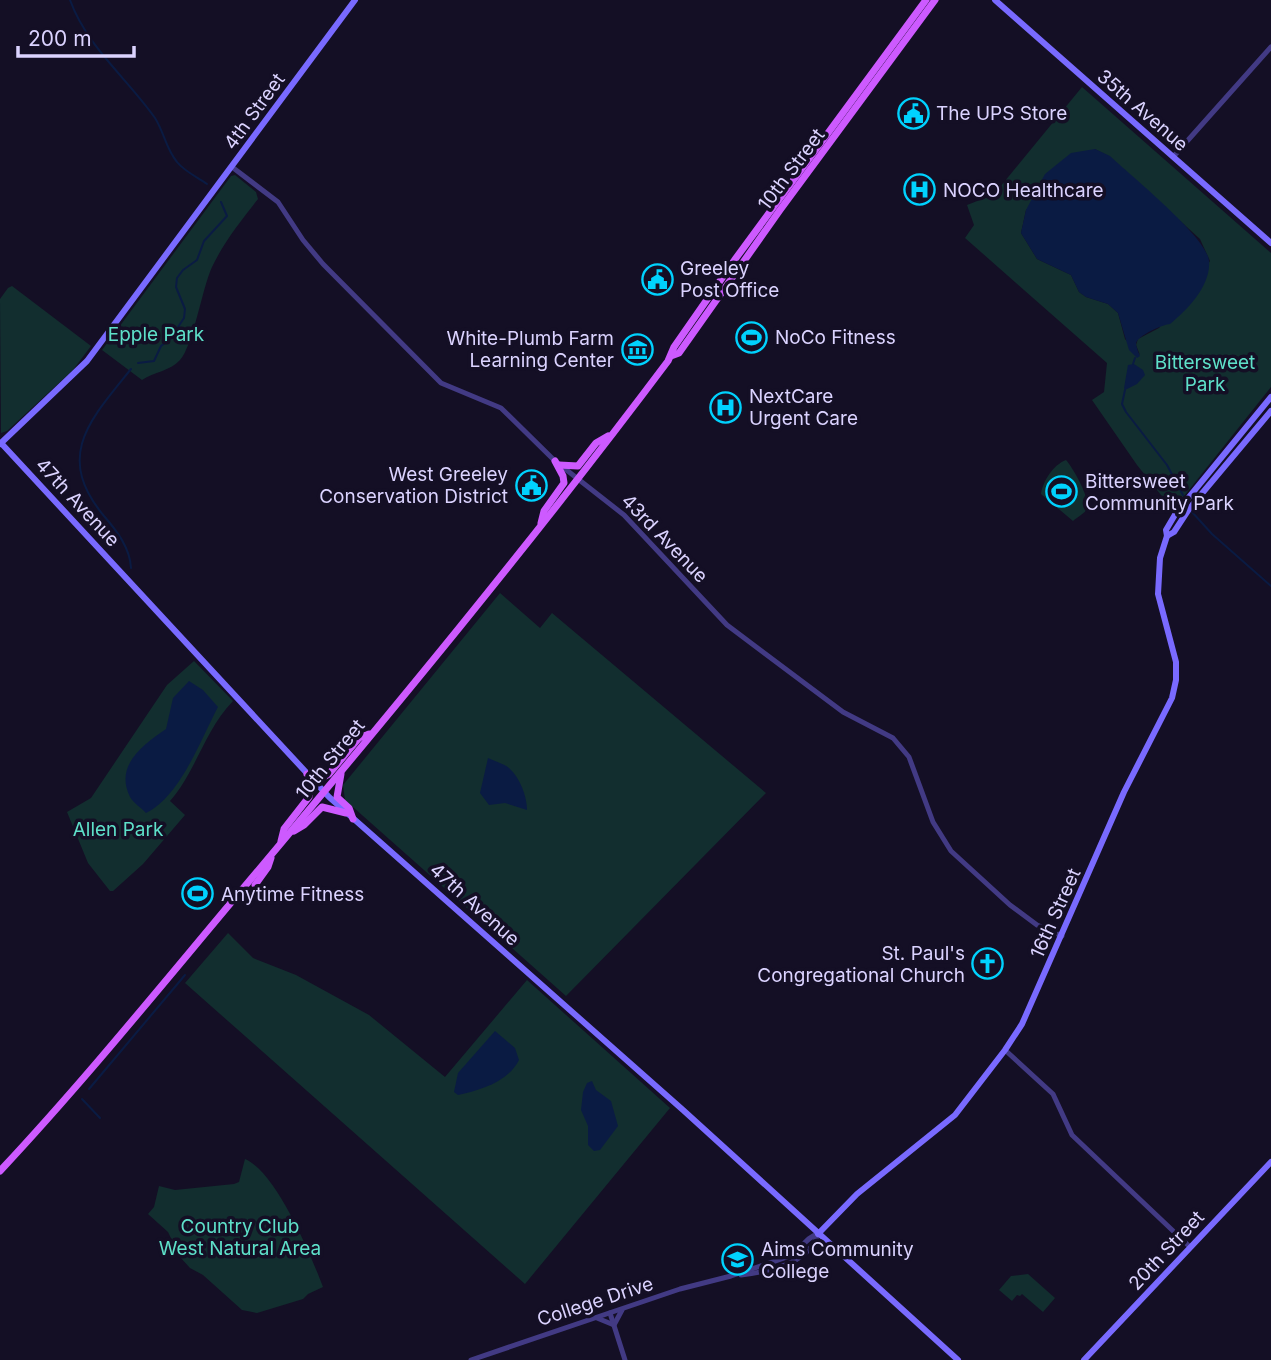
<svg xmlns="http://www.w3.org/2000/svg" width="1271" height="1360" viewBox="0 0 1271 1360" font-family="Inter,sans-serif">
<style>
.green{fill:#122e2f;fill-rule:evenodd}
.water{fill:#0a1b43}
.lines{fill:none;stroke-linecap:round;stroke-linejoin:round}
.stream{stroke:#0a1b43;stroke-width:2}
.tertiary{stroke:#423a84;stroke-width:5}
.secondary{stroke:#796aff;stroke-width:6}
.primary{stroke:#cd5aff;stroke-width:7}
.labels{text-anchor:middle;stroke-width:7;stroke-linejoin:round;paint-order:stroke}
.street-label{font-size:19px;fill:#dbd3ff;stroke:#140f25}
.poi-label{font-size:19px;fill:#dbd3ff;stroke:#140f25;text-anchor:start}
.park-label{font-size:19px;fill:#5ee0c9;stroke:#140f25}
</style>
<rect width="100%" height="100%" fill="#140f25"/>
<g class="green">
<path d="M1082 87 1271 253V387L1173 510 1137 465 1092 400 1104 392 1107 363 965 238 974 225 967 205 990 196 1000 187ZM1095 149 1110 157 1200 239 1210 261 1159 328 1138 339 1136 345 1140 355 1125 339 1118 313 1108 304 1086 297 1079 292 1071 275 1037 259 1021 233 1026 210Z"/>
<path d="M235 175 256 192 258 199C241 221 224 242 212 267 202 289 193 346 180 360 170 371 154 372 142 380L102 350 231 176Z"/>
<path d="M12 286 91 346 73 370 7 431 1 433 0 299 8 288Z"/>
<path d="M1066 460C1073 468 1091 499 1087 509 1085 513 1076 518 1073 521L1041 494C1043 481 1053 465 1066 460Z"/>
<path d="M500 593 540 628 552 613 766 793 566 996 345 800 343 785Z"/>
<path d="M194 661 233 701C204 731 197 770 170 801L185 815 143 864 113 891H110L88 863 67 812 91 798 167 685Z"/>
<path d="M228 933 253 958 296 975 369 1015 445 1077 527 980 670 1108 525 1284 185 983Z"/>
<path d="M245 1159C276 1172 311 1255 323 1287L308 1294 303 1299 257 1313 242 1310 203 1275 190 1268 180 1257 168 1232 148 1214 154 1207 159 1186 175 1190 234 1184 239 1182Z"/>
<path d="M1028 1274 1055 1298 1043 1312 1022 1294 1020 1296 1017 1295 1012 1301 999 1290 1011 1276Z"/>
</g>
<g class="water">
<path d="M1095 149 1110 156C1130 175 1208 238 1209 261 1211 286 1187 310 1170 324 1164 324 1136 336 1136 344 1136 345 1139 355 1140 356L1137 358 1129 350 1118 313 1108 304 1086 297 1079 292 1071 275 1037 259 1021 233 1026 210 1045 174 1071 153Z"/>
<path d="M1134 364 1143 370 1145 375 1137 384 1125 390 1124 388 1128 365Z"/>
<path d="M189 681 203 690 218 707C201 739 180 797 146 813 141 807 134 804 130 797 114 765 144 744 166 729L173 698Z"/>
<path d="M488 758C495 761 504 764 509 768 520 778 527 796 527 810L505 803 489 805 480 793Z"/>
<path d="M495 1031 515 1048 519 1060C508 1082 480 1090 458 1095L454 1092 458 1073Z"/>
<path d="M592 1081 596 1090 611 1101 618 1126 600 1150 594 1151 588 1145V1126L581 1110 583 1092 587 1083Z"/>
</g>
<g class="lines">
<g class="stream">
<path d="M70 0C87 47 127 78 155 118 164 132 166 149 177 162 184 171 197 177 207 184"/>
<path d="M138 363 154 361 161 346 170 339 184 318 185 309 176 287 177 278 183 270 197 260 204 241 227 216 221 202"/>
<path d="M1133 364 1135 358"/>
<path d="M131 369C90 420 54 456 104 516 117 531 130 548 131 568"/>
<path d="M1125 390 1122 404 1126 412 1167 465 1183 495"/>
<path d="M1192 512 1212 534 1271 586"/>
<path d="M89 1089 185 975"/>
<path d="M82 1099 100 1118"/>
</g>
<g class="tertiary">
<path d="M1173 157 1271 47"/>
<path d="M232 167 278 202 303 240 323 264 441 383 501 408 555 461 624 515 727 625 843 712 893 738 909 757 933 822 951 851 1010 905 1037 925 1062 936"/>
<path d="M1005 1050 1053 1094 1072 1135 1190 1247"/>
<path d="M741 1275C768 1272 809 1264 818 1234"/>
<path d="M610 1313 625 1360"/>
<path d="M597 1318 614 1325 622 1310"/>
<path d="M471 1360 680 1289 731 1276 790 1256C801 1250 806 1237 818 1234"/>
</g>
<g class="secondary">
<path d="M995 0 1271 243"/>
<path d="M1 443 329 797 683 1110 958 1360"/>
<path d="M0 444 87 361 355 0"/>
<path d="M1167 536 1174 532 1189 509 1271 411"/>
<path d="M818 1234 857 1194 955 1115 1005 1050 1022 1024 1124 792 1172 698 1176 680V662L1158 594 1160 558 1167 536 1166 530 1176 513 1271 397"/>
<path d="M1084 1360 1271 1162"/>
</g>
<g class="primary">
<path d="M671 356 679 353 780 210 935 0"/>
<path d="M559 465 578 466 596 443 608 436"/>
<path d="M541 523 544 511 564 483 563 476 555 461"/>
<path d="M307 774 323 777 329 774 359 738 369 734"/>
<path d="M341 774 337 797 349 808 353 819"/>
<path d="M294 831 304 825 322 807 346 813"/>
<path d="M281 841 284 829 309 797V776"/>
<path d="M259 897 255 885 268 867 271 858"/>
<path d="M0 1171C86 1079 165 981 245 886 390 714 533 541 668 361L674 347 736 258 926 0"/>
</g>
</g>
<defs>
<symbol id="civic-ring" viewBox="-11 -11 22 22"><circle r="9.5" fill="#140f25" stroke="#00d2fe" stroke-width="1.5"/><path d="M-.6-6.5H3V-4.5H.6V-3L4-1V1h2V6H-6V1h2V-1L-.6-3ZM-1.2 2.5V6h2.4V2.5Z" fill="#00d2fe"/></symbol>
<symbol id="hospital-ring" viewBox="-11 -11 22 22"><circle r="9.5" fill="#140f25" stroke="#00d2fe" stroke-width="1.5"/><path d="M-5-5h3v3.5h4V-5h3V5h-3V1.5h-4V5h-3Z" fill="#00d2fe"/></symbol>
<symbol id="stadium-ring" viewBox="-11 -11 22 22"><circle r="9.5" fill="#140f25" stroke="#00d2fe" stroke-width="1.5"/><path d="M0-5a6.5 5 0 1 0 0 10a6.5 5 0 1 0 0-10ZM-3.5-1.8h7v3.6h-7Z" fill="#00d2fe"/></symbol>
<symbol id="museum-ring" viewBox="-11 -11 22 22"><circle r="9.5" fill="#140f25" stroke="#00d2fe" stroke-width="1.5"/><path d="M0-6L6-3V-2H-6V-3ZM-5-1h2V3h-2ZM-1-1h2V3h-2ZM3-1h2V3H3ZM-6 4H6V6H-6Z" fill="#00d2fe"/></symbol>
<symbol id="church-ring" viewBox="-11 -11 22 22"><circle r="9.5" fill="#140f25" stroke="#00d2fe" stroke-width="1.5"/><path d="M-1.2-6h2.4v3.5h3.3v2.4h-3.3V6h-2.4V-.1h-3.3v-2.4h3.3Z" fill="#00d2fe"/></symbol>
<symbol id="university-ring" viewBox="-11 -11 22 22"><circle r="9.5" fill="#140f25" stroke="#00d2fe" stroke-width="1.5"/><path d="M0-5L7-2L0 1L-7-2ZM-4 1L0 2.5L4 1V4Q0 6-4 4Z" fill="#00d2fe"/></symbol>
</defs>
<g fill-rule="evenodd">
<use href="#civic-ring" x="896" y="96" width="35" height="35"/>
<use href="#hospital-ring" x="902" y="172" width="35" height="35"/>
<use href="#civic-ring" x="640" y="262" width="35" height="35"/>
<use href="#stadium-ring" x="734" y="320" width="35" height="35"/>
<use href="#museum-ring" x="620" y="332" width="35" height="35"/>
<use href="#hospital-ring" x="708" y="390" width="35" height="35"/>
<use href="#civic-ring" x="514" y="468" width="35" height="35"/>
<use href="#stadium-ring" x="1044" y="474" width="35" height="35"/>
<use href="#stadium-ring" x="180" y="876" width="35" height="35"/>
<use href="#church-ring" x="970" y="946" width="35" height="35"/>
<use href="#university-ring" x="720" y="1242" width="35" height="35"/>
</g>
<g class="labels">
<g class="street-label">
<text transform="translate(1143 110) rotate(41)" y="7">35th Avenue</text>
<text transform="translate(254 111) rotate(-54)" y="7">4th Street</text>
<text transform="translate(791 169) rotate(-53)" y="7">10th Street</text>
<text transform="translate(78 502) rotate(47)" y="7">47th Avenue</text>
<text transform="translate(665 538) rotate(46)" y="7">43rd Avenue</text>
<text transform="translate(330 759) rotate(-51)" y="7">10th Street</text>
<text transform="translate(475 904) rotate(42)" y="7">47th Avenue</text>
<text transform="translate(1055 913) rotate(-66)" y="7">16th Street</text>
<text transform="translate(1166 1250) rotate(-47)" y="7">20th Street</text>
<text transform="translate(595 1301) rotate(-18)" y="7">College Drive</text>
</g>
<g class="poi-label">
<text x="936" y="120">The UPS Store</text>
<text x="943" y="197">NOCO Healthcare</text>
<text x="680" y="275">Greeley<tspan x="680" dy="22">Post Office</tspan></text>
<text x="775" y="344">NoCo Fitness</text>
<text x="614" y="345" text-anchor="end">White-Plumb Farm<tspan x="614" dy="22">Learning Center</tspan></text>
<text x="749" y="403">NextCare<tspan x="749" dy="22">Urgent Care</tspan></text>
<text x="508" y="481" text-anchor="end">West Greeley<tspan x="508" dy="22">Conservation District</tspan></text>
<text x="1085" y="488">Bittersweet<tspan x="1085" dy="22">Community Park</tspan></text>
<text x="221" y="901">Anytime Fitness</text>
<text x="965" y="960" text-anchor="end">St. Paul's<tspan x="965" dy="22">Congregational Church</tspan></text>
<text x="761" y="1256">Aims Community<tspan x="761" dy="22">College</tspan></text>
</g>
<g class="park-label">
<text x="156" y="341">Epple Park</text>
<text x="1205" y="369">Bittersweet<tspan x="1205" dy="22">Park</tspan></text>
<text x="118" y="836">Allen Park</text>
<text x="240" y="1233">Country Club<tspan x="240" dy="22">West Natural Area</tspan></text>
</g>
</g>
<path d="M18 46v10h116v-10" fill="none" stroke="#dbd3ff" stroke-width="3.5"/>
<text x="28" y="46" font-size="21" fill="#dbd3ff" stroke="#140f25" stroke-width="5" paint-order="stroke">200 m</text>
</svg>
